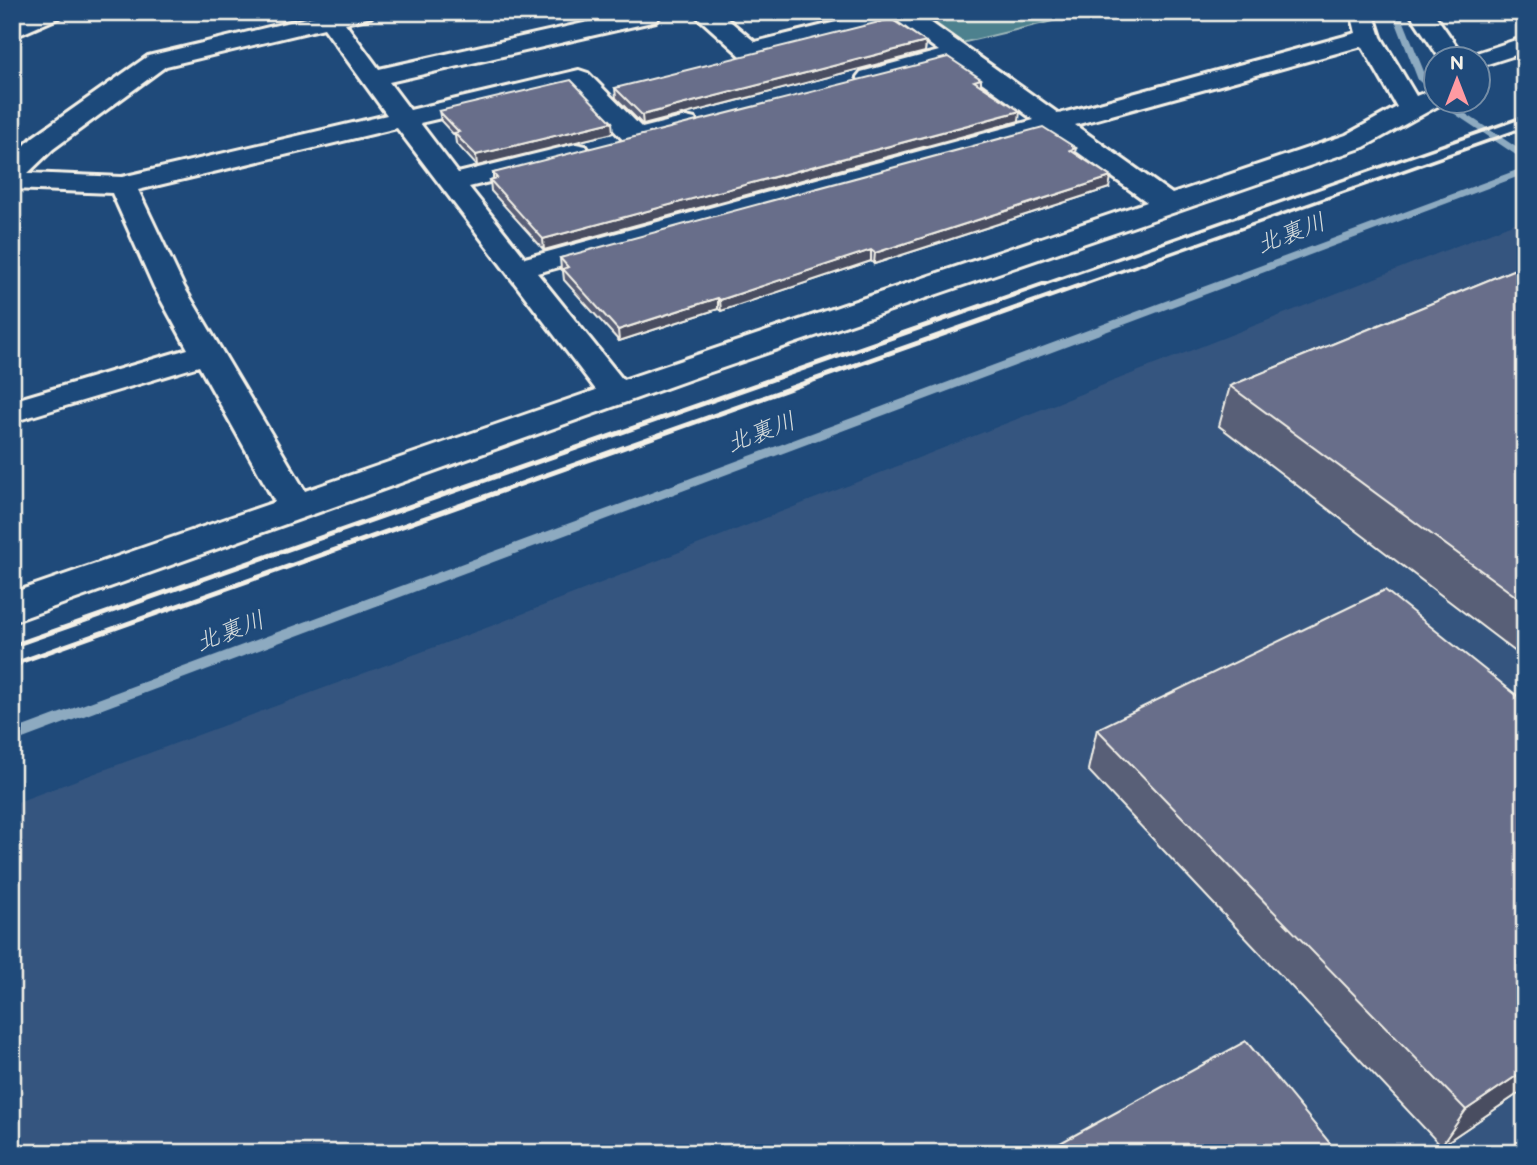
<svg xmlns="http://www.w3.org/2000/svg" width="1537" height="1165" viewBox="0 0 1537 1165" font-family="'Balsamiq Sans','Klee One',sans-serif">
<style>
.built{fill:#35557f}
.green{fill:#4d818e;stroke:#a0b9bb;stroke-width:2}
.lines{fill:none;stroke-linecap:round;stroke-linejoin:round}
.stream{fill:#8daac0;fill-rule:evenodd}
.minor-casing{stroke:#f4f1e8;stroke-width:6}
.minor{fill:#1f4a7a;fill-rule:evenodd}
.rail-far2{stroke:#f4f1e8;stroke-width:3.5}
.rail-far1{stroke:#f4f1e8;stroke-width:5}
.rail{stroke:#f4f1e8;stroke-width:6}
.wall{fill:#595f77;stroke:#f4f1e8;stroke-width:2}
.shaded-wall{fill:#484d61;stroke:#f4f1e8;stroke-width:2}
.building{fill:#676e8a;stroke:#f4f1e8;stroke-width:2}
.labels{text-anchor:middle;stroke-width:5;stroke-linejoin:round;paint-order:stroke}
.water-label{font-size:24px;font-style:italic;fill:#dadfde;stroke:#1f4a7a}
</style>
<rect width="100%" height="100%" fill="#1f4a7a"/>
<filter id="ink" filterUnits="userSpaceOnUse"><feTurbulence type="fractalNoise" baseFrequency=".0143" numOctaves="2"/><feDisplacementMap in="SourceGraphic" scale="14" xChannelSelector="R" yChannelSelector="G"/><feConvolveMatrix kernelMatrix="1 2 1 2 8 2 1 2 1" color-interpolation-filters="sRGB"/></filter>
<g filter="url(#ink)">
<path class="built" d="M1525 219V1153H12V804L494 625Z"/>
<path class="green" d="M901 12H1090L949 46Z"/>
<g class="lines">
<g class="stream">
<path d="M1392 12H1400L1427 79 1436 88V97L1418 80Z"/>
<path d="M1437 102H1448L1522 151 1525 164 1516 155Z"/>
<path d="M1525 167V174L12 743V731Z"/>
</g>
<defs>
<g id="minor">
<path d="M33 12H64L60 17 12 38V22Z"/>
<path d="M312 12H375L371 17 345 23 379 69 633 12H657L660 16 656 21 389 82 410 110 579 70 588 73 642 128 686 117 695 119 699 125 695 131 636 146 627 144 573 87 420 123 458 173 576 144 586 146 590 152 586 158 469 187 525 258 1034 120 954 62 870 85 861 82 857 77 861 72 939 51 898 21 750 58 741 56 692 12H719L755 42 877 12H916L1059 114 1356 33 1351 12H1373L1381 37 1416 96 1436 88V102H1445L1364 147 702 375 12 622V593L275 502 199 366 12 422V401L188 349 154 287 112 193 12 189V158L33 137 148 56 315 16ZM324 28 387 115 122 177 28 173 53 149 166 66ZM1362 46 1397 107 1346 135 1172 194 1075 125ZM397 128 596 390 305 491 184 287 138 190ZM1050 132 1147 202 623 380 537 273Z"/>
<path d="M1409 12H1433L1464 57 1525 37V52L1478 67V60H1441Z"/>
</g>
</defs>
<use href="#minor" class="minor-casing"/>
<use href="#minor" class="minor"/>
<g class="rail-far2">
<path d="M1039 286 1525 116"/>
<path d="M1079 286 1525 128"/>
</g>
<g class="rail-far1">
<path d="M12 646 1044 284"/>
<path d="M14 664 1084 284"/>
</g>
<path class="rail" d="M12 665 19 663"/>
</g>
<g class="wall">
<path d="M926 42 925 52 643 125 616 98 615 88Z"/>
<path d="M981 79V85L1019 121 544 250 491 191 490 180 493 179V173Z"/>
<path d="M439 111 613 133 477 166 456 143 455 136 441 121Z"/>
<path d="M1076 148 1075 153 1109 188 874 264 871 261 721 311 718 309 619 341 564 280 563 271 561 269 560 258Z"/>
<path d="M1525 265V659L1219 426 1230 386Z"/>
<path d="M1525 702V1089L1441 1146 1088 770 1097 729Z"/>
</g>
<g class="shaded-wall">
<path d="M926 42 925 52 643 125 642 115Z"/>
<path d="M1020 111 1019 121 544 250 543 239Z"/>
<path d="M612 122 613 133 477 166 476 155Z"/>
<path d="M1111 177 1109 188 874 264 875 253Z"/>
<path d="M871 250V261L721 311 720 300Z"/>
<path d="M718 298V309L619 341 618 330Z"/>
<path d="M1525 1070V1089L1441 1146 1466 1110Z"/>
</g>
<g class="building">
<path d="M891 19 926 42 642 115 615 88Z"/>
<path d="M948 57 981 79 974 81 1020 111 543 239 490 180 497 178 493 173Z"/>
<path d="M571 80 612 122 476 155 454 133 459 132 439 111Z"/>
<path d="M1043 127 1076 148 1070 150 1111 177 875 253 871 250 720 300 718 298 618 330 563 269 568 267 560 258Z"/>
<path d="M1525 265V603L1230 386Z"/>
<path d="M1385 590 1525 702V1070L1466 1110 1097 729Z"/>
<path d="M1246 1041 1338 1153H1042Z"/>
</g>
</g>
<g class="labels">
<g class="water-label">
<text transform="translate(1291 233) rotate(-21)" y="8">北裏川</text>
<text transform="translate(761 432) rotate(-21)" y="8">北裏川</text>
<text transform="translate(230 631) rotate(-21)" y="8">北裏川</text>
</g>
</g>
<rect width="1537" height="1165" fill="none" stroke="#1f4a7a" stroke-width="42"/>
<rect x="21" y="21" width="1495" height="1123" fill="none" stroke="#f4f1e8" stroke-width="2.5" filter="url(#ink)"/>
<g transform="translate(1457 80)"><circle r="33" fill="#1f4a7a" stroke="#748da6" stroke-width="2"/>
<path d="M0-5L12 26L0 18L-12 26Z" fill="#ff9aa2"/>
<text y="-10" font-size="19" font-weight="bold" text-anchor="middle" fill="#f4f1e8">N</text>
</g>
</svg>
